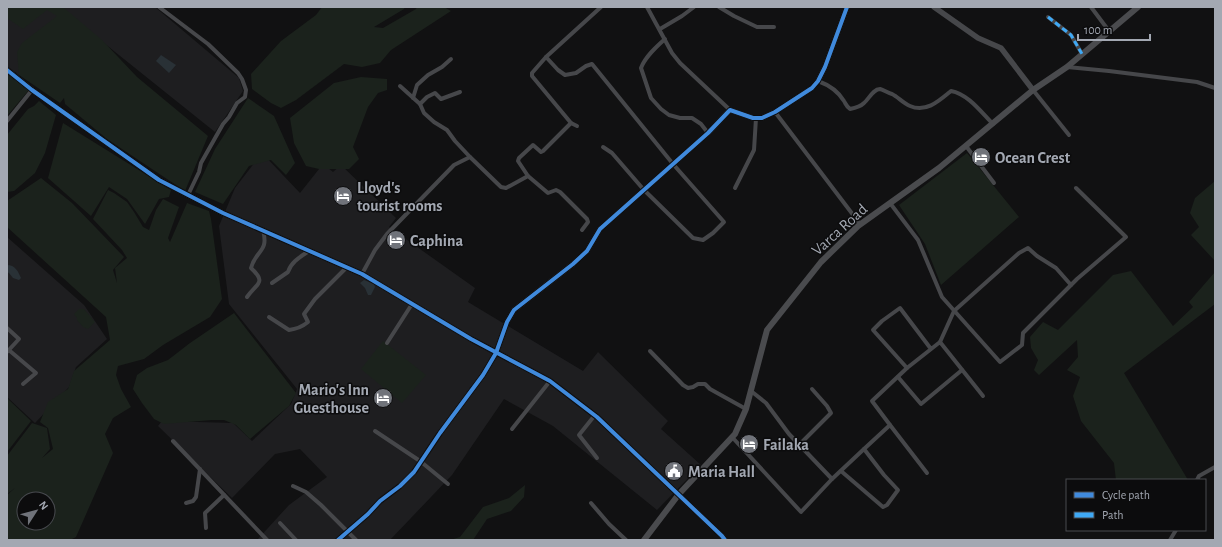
<svg xmlns="http://www.w3.org/2000/svg" width="1222" height="547" viewBox="0 0 1222 547" font-family="'Alegreya Sans',sans-serif">
<style>
.built{fill:#1e1e20}
.green{fill:#1b221c;fill-rule:evenodd}
.water{fill:#293136}
.lines{fill:none;stroke-linecap:round;stroke-linejoin:round}
.minor{stroke:#46474a;stroke-width:4}
.tertiary{stroke:#46474a;stroke-width:5.5}
.secondary{stroke:#4a4b4e;stroke-width:6}
.quiet{stroke:#3fa9f5;stroke-width:3;stroke-dasharray:6 3;stroke-linecap:butt}
.cycleway-casing{stroke:#0c0c0d;stroke-width:6}
.cycleway{stroke:#408adc;stroke-width:4}
.labels{text-anchor:middle;stroke-width:3;stroke-linejoin:round;paint-order:stroke}
.poi-label{font-size:16px;font-weight:bold;fill:#a3a8b2;stroke:#0c0c0d;text-anchor:start}
.street-label{font-size:16px;fill:#a3a8b2;stroke:#0c0c0d}
</style>
<rect width="100%" height="100%" fill="#111112"/>
<g class="built">
<path d="M7 7H155L239 78 243 91 215 132 64 11 19 75 7 66Z"/>
<path d="M262 153 300 193 323 164 333 172 341 165 396 218 389 227 475 288 468 302 583 371 598 352 668 421 661 429 701 465 657 510 553 426 504 399 452 475 390 540H257L289 505 327 477 300 449 275 454 232 498 158 426 162 421 233 423 252 441 291 404 297 389 229 304 219 226 235 188Z"/>
<path d="M7 237 84 305 107 339 76 367 69 387 35 423 7 397Z"/>
</g>
<g class="green">
<path d="M7 7H63L102 40 137 77 208 136 185 191 107 139 65 104 64 98 60 103 19 75 17 52 22 43 57 16 47 10 23 29 7 18Z"/>
<path d="M322 7H405L404 9 374 27 383 28 416 9 417 7H444L451 11 391 50 380 63 362 67 344 64 296 100 281 108 271 103 252 89 251 74 281 41 316 15Z"/>
<path d="M7 74 29 90 7 116Z"/>
<path d="M361 77 387 79V90L378 93 368 107 353 147 359 159 349 169H319L306 166 294 143 290 118 334 83Z"/>
<path d="M248 98 274 116 295 163 286 175 271 160 249 166 223 204 195 192 215 149Z"/>
<path d="M39 101 56 115 45 153 35 173 14 191 7 192V135L28 109 34 106Z"/>
<path d="M63 123 171 190 169 197 159 199 145 224 127 199 109 187 91 216 48 178Z"/>
<path d="M967 153 1019 217 941 285 925 244 899 205Z"/>
<path d="M41 178 72 203 124 257 113 270 117 283 115 268 127 258 122 250 93 219 108 190 114 193 127 202 134 212 143 227 149 230 156 210 163 199 179 207 168 238 170 242 187 203 209 211 211 219 222 299 210 317 163 345 144 359 118 366 116 375 121 389 131 407 113 418 105 434 113 453 76 537 70 540H7V495L15 488 7 494V456L32 423 47 428 50 449 42 458 53 449 48 428 40 422 48 402 68 389 74 371 110 340 106 317 7 227V201ZM24 499H48V523H24Z"/>
<path d="M1215 181V261L1191 235 1199 227 1190 213 1195 198Z"/>
<path d="M1131 271 1173 326 1193 307 1189 302 1215 272V304L1124 373 1188 480H1116L1114 463 1081 421 1073 396 1080 377 1067 370 1078 357 1077 340 1039 375 1034 370 1038 360 1031 348 1030 337 1043 322 1058 330 1113 275Z"/>
<path d="M79 309H84L95 322 88 329 83 327 77 320V318L74 314Z"/>
<path d="M234 313 296 393 289 406 250 439 236 425 224 420H212L164 424 154 419 142 403 133 389 137 375 147 368 168 360 190 343Z"/>
<path d="M383 341 426 375 402 403 361 369Z"/>
<path d="M7 398 31 421 7 452Z"/>
<path d="M525 485 524 497 511 511 487 519 473 540H450L460 537 483 507 509 498Z"/>
</g>
<g class="water">
<path d="M161 55 176 65 169 73 156 61Z"/>
<path d="M7 265C15 265 18 271 21 278L19 280 13 278 9 273 7 272Z"/>
<path d="M364 280 374 284 375 287 371 295H368L365 288 360 283Z"/>
</g>
<g class="lines">
<g class="minor">
<path d="M159 7 208 44 238 73 242 79 246 90 245 97 237 103 229 117 223 124 201 163 199 172 188 195"/>
<path d="M601 7 546 57 558 70 565 75 576 73 586 66 592 64 673 164 724 222 713 233 703 240 693 238 644 190 612 153 603 147"/>
<path d="M647 7 672 53 680 63 730 110"/>
<path d="M719 7 734 16 757 27H774"/>
<path d="M1091 7 1109 31"/>
<path d="M1048 17 1071 35 1082 54"/>
<path d="M660 29 682 16 694 7"/>
<path d="M665 39C656 47 645 57 641 68L651 98 661 109 669 115 680 118H692L701 124 708 133"/>
<path d="M546 57 532 73V76L571 123 577 126"/>
<path d="M1067 67 1109 71 1197 82 1215 88"/>
<path d="M818 81C829 85 838 91 844 101 846 104 846 106 850 109 855 108 860 107 864 103 869 99 873 89 880 89 884 90 888 93 892 94 898 97 903 103 910 106 926 113 939 101 951 91 968 94 981 112 993 124"/>
<path d="M400 86 420 104 424 113 434 122 447 130 455 141 470 157"/>
<path d="M1033 90 1069 135"/>
<path d="M413 98 417 85 428 75 442 67 451 59"/>
<path d="M420 104 427 97 435 93 441 99 460 92"/>
<path d="M775 112 860 224"/>
<path d="M7 121 32 90"/>
<path d="M966 146 994 183"/>
<path d="M528 176 518 161 519 158 533 145 541 152 543 151 571 123"/>
<path d="M735 188 754 150 756 118"/>
<path d="M890 203 918 240 942 297 1000 362 1022 345 1023 333 1077 279 1126 237 1076 188"/>
<path d="M362 274 375 250 387 234 454 165 470 157 501 187 506 188 528 176 548 193 556 190 560 192 587 219 588 222 582 230"/>
<path d="M272 283 288 272C291 262 300 257 309 251"/>
<path d="M247 297C257 283 267 283 251 268 256 249 269 253 263 230"/>
<path d="M269 317 289 330C297 329 302 327 308 322L304 314 315 299 347 267"/>
<path d="M7 328 19 339 7 352"/>
<path d="M940 342 954 311 1019 253 1028 248 1037 256 1056 268 1071 285"/>
<path d="M387 343 412 304"/>
<path d="M931 349 900 308 882 321 873 330 907 368 940 342 983 396"/>
<path d="M10 351 36 373 23 384"/>
<path d="M650 351 683 385 688 388 693 387 698 384H705L710 389 746 409"/>
<path d="M898 377 921 404 962 370"/>
<path d="M751 391 766 403 789 434 832 479 864 449"/>
<path d="M595 415 579 435 597 458"/>
<path d="M890 425 927 473"/>
<path d="M512 429 550 381"/>
<path d="M375 431 420 461 448 484"/>
<path d="M732 437 801 512 832 479"/>
<path d="M173 441 267 540"/>
<path d="M799 445 831 413 827 406 812 389"/>
<path d="M841 471 883 507 887 505 898 490 884 475 864 449 890 425 872 401 907 368"/>
<path d="M1197 480 1199 476 1215 467"/>
<path d="M293 486 306 492 321 505 356 540"/>
<path d="M186 503 193 501 196 497 200 469"/>
<path d="M591 503 609 524 626 540"/>
<path d="M280 523 296 540"/>
<path d="M206 528 205 513 224 495"/>
<path d="M1170 540 1176 530"/>
</g>
<g class="tertiary">
<path d="M934 7 978 38 1001 48 1033 90"/>
<path d="M7 70 32 90 159 180 223 213 362 274 471 339 550 381 597 417 722 536 725 540"/>
<path d="M338 540 368 514 380 501 400 486 414 472 440 433 483 375 496 353 507 322 514 310 573 264 587 251 600 229 708 133 730 110 753 118H762L775 112 812 88 818 81 825 67 847 7"/>
</g>
<path class="secondary" d="M644 540 679 494 735 434 746 409 767 330 821 262 858 226 939 168 1033 90 1067 67 1138 7"/>
<path class="quiet" d="M1048 17 1071 35 1082 54"/>
<defs>
<g id="cycleway">
<path d="M7 70 32 90 159 180 223 213 362 274 471 339 550 381 597 417 722 536 725 540"/>
<path d="M338 540 368 514 380 501 400 486 414 472 440 433 483 375 496 353 507 322 514 310 573 264 587 251 600 229 708 133 730 110 753 118H762L775 112 812 88 818 81 825 67 847 7"/>
</g>
</defs>
<use href="#cycleway" class="cycleway-casing"/>
<use href="#cycleway" class="cycleway"/>
</g>
<defs>
<symbol id="hotel-disc" viewBox="-11 -11 22 22"><circle r="9.5" fill="#70737a" stroke="#0c0c0d"/><path d="M-6-4.5h1.5V1H6V5H4.5V3h-9V5H-6ZM-4 0a1.8 1.8 0 1 1 3.6 0ZM.5 0V-2.5h3Q6-2.5 6 0Z" fill="#fff"/></symbol>
<symbol id="civic-disc" viewBox="-11 -11 22 22"><circle r="9.5" fill="#70737a" stroke="#0c0c0d"/><path d="M-.6-6.5H3V-4.5H.6V-3L4-1V1h2V6H-6V1h2V-1L-.6-3ZM-1.2 2.5V6h2.4V2.5Z" fill="#fff"/></symbol>
</defs>
<g fill-rule="evenodd">
<use href="#hotel-disc" x="970" y="146" width="22" height="22"/>
<use href="#hotel-disc" x="332" y="185" width="22" height="22"/>
<use href="#hotel-disc" x="385" y="229" width="22" height="22"/>
<use href="#hotel-disc" x="372" y="387" width="22" height="22"/>
<use href="#hotel-disc" x="738" y="433" width="22" height="22"/>
<use href="#civic-disc" x="663" y="460" width="22" height="22"/>
</g>
<g class="labels">
<g class="poi-label">
<text x="995" y="163">Ocean Crest</text>
<text x="357" y="193">Lloyd's<tspan x="357" dy="18">tourist rooms</tspan></text>
<text x="410" y="246">Caphina</text>
<text x="369" y="395" text-anchor="end">Mario's Inn<tspan x="369" dy="18">Guesthouse</tspan></text>
<text x="763" y="450">Failaka</text>
<text x="688" y="477">Maria Hall</text>
</g>
<g class="street-label">
<text transform="translate(839 229) rotate(-42)" y="6">Varca Road</text>
</g>
</g>
<rect width="1222" height="547" fill="none" stroke="#a3a8b2" stroke-width="16"/>
<rect x="1066" y="479" width="140" height="52" fill="#0c0c0d" stroke="#484a4f"/>
<rect x="1074" y="492" width="20" height="6" fill="#408adc" stroke="#484a4f"/>
<text x="1102" y="499" font-size="12" fill="#a3a8b2">Cycle path</text>
<rect x="1074" y="512" width="20" height="6" fill="#3fa9f5" stroke="#484a4f"/>
<text x="1102" y="519" font-size="12" fill="#a3a8b2">Path</text>
<g transform="translate(36 511) rotate(54)"><circle r="19" fill="#0c0c0d" stroke="#484a4f"/>
<path d="M0-3L7 15L0 10L-7 15Z" fill="#70737a"/>
<text y="-6" font-size="11" font-weight="bold" text-anchor="middle" fill="#a3a8b2">N</text>
</g>
<path d="M1078 34v6h72v-6" fill="none" stroke="#a3a8b2" stroke-width="2"/>
<text x="1084" y="34" font-size="12" fill="#a3a8b2" stroke="#0c0c0d" stroke-width="3" paint-order="stroke">100 m</text>
</svg>
